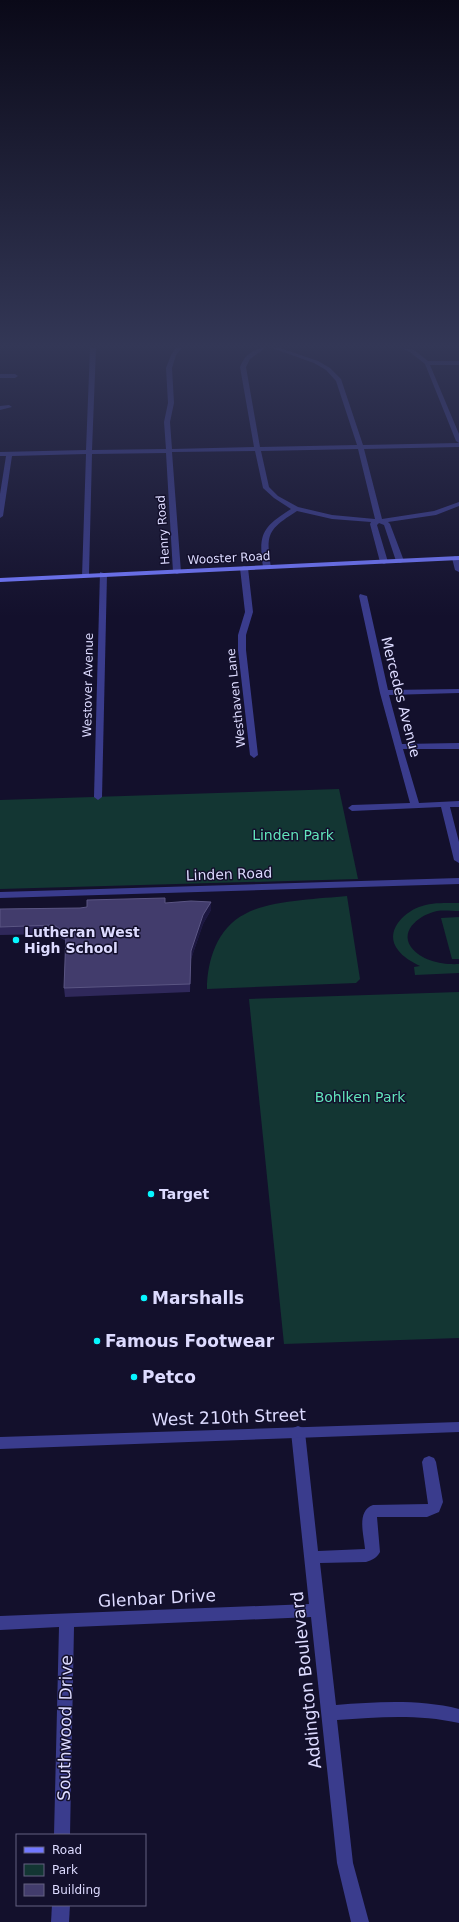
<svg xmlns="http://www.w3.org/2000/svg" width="459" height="1922" viewBox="0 0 459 1922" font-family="'DejaVu Sans',sans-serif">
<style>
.green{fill:#133633}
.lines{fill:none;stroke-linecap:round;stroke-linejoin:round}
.minor{fill:#3a3c8d;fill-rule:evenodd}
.tertiary{fill:#3a3c8d;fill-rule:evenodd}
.secondary{fill:#7278ff;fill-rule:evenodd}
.wall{fill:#2f285a}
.shaded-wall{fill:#1c1740}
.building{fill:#423c6c;stroke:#5a5583}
.poi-dot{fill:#07f7ff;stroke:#13102c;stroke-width:1.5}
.labels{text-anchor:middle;stroke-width:3;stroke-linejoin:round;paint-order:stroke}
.far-street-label{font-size:12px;fill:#dddbff;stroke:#13102c}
.street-label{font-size:14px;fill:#dddbff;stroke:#13102c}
.park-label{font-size:14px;fill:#61e5bb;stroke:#13102c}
.poi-label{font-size:14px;font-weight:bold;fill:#dddbff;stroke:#13102c;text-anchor:start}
.near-poi-label{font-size:17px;font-weight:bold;fill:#dddbff;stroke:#13102c;text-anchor:start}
.near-street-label{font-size:17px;fill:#dddbff;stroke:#13102c}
</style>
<rect width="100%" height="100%" fill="#13102c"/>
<g class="green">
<path d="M339 789 358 879 0 889V800Z"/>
<path d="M347 896 360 979 356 983 207 989C207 961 217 928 245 914 270 900 318 899 347 896Z"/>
<path d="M459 903V911C452 911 444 910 437 911 422 914 399 929 411 947 421 961 443 965 459 964V973L415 975 414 967 420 966C412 962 403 957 398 950 384 932 403 913 419 907 431 902 446 903 459 903Z"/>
<path d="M459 917V959H452L441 918Z"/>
<path d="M459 992V1338L284 1344 249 999Z"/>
</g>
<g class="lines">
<g class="minor">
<path d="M90 348H96L92 450 166 449 164 422 168 403 166 368 171 355 176 348H182L176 355 172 368 174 403 170 422 172 449 254 447 240 367C244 356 253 348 265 348L250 359 246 367 260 447 357 445 336 381 326 370 314 363 272 348H280L318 361 330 368 341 379 363 445 459 443V447L364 449 382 519 434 511 459 502V506L436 515 388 522 390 524 404 561 400 563 396 561 384 525 379 523 377 525 388 562 384 564 380 562 370 524 371 522 332 519 297 511C269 529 265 533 271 567L267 569 263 567C258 533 263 527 291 509L274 498 263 488 255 451 172 452 181 572 177 574 173 572 166 453 92 454 89 575 82 577 86 454 12 456 3 516 0 518V494L6 456H0V452L86 450ZM358 449 375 519 332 515 298 507 278 496 269 487 261 451Z"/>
<path d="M401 348 414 350 428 361H459V365H430L459 434V443L456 441 425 364 410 352Z"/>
<path d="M0 374H15L18 376 15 378H0Z"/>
<path d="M0 406 9 405 12 407 0 410Z"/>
<path d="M455 556 459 560V572L455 570 452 558Z"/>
<path d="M244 566 248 568 253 612 246 635V650L258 755 254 758 250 755 238 650V635L245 612 240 568Z"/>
<path d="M100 572 107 574 102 797 98 800 94 797Z"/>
<path d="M360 594 367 596 388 690 459 689V693L389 695 402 744 459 743V749H403L419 803 459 801V807H450L459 842V863L454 860 441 807 352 811 348 808 352 805 410 803 380 693 359 596Z"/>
<path d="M459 878V884L0 898V892Z"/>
<path d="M298 1426 303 1428 305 1432 318 1551 365 1549C364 1535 356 1511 373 1505L428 1504 422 1462 424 1458 429 1456 434 1458 436 1462 443 1502 439 1512 427 1517H377L380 1552C377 1558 372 1560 366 1562L320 1563 336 1705C377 1702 418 1699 459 1709V1723C418 1714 379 1717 337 1720L353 1863 369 1922H351L337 1863 311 1617 74 1627 70 1835H54L59 1627 0 1630V1616L309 1604 291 1432 293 1428Z"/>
<path d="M52 1905H70L69 1922H51Z"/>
</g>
<path class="tertiary" d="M459 1422V1432L0 1449V1437Z"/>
<path class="secondary" d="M459 556V560L0 582V578Z"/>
</g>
<path class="wall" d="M211 902V910L203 924 191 959 190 992 65 997 64 988 66 941 54 934 0 935V937V909L80 908 165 903Z"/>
<path class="shaded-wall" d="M211 902V910L203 924 191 959 190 992 191 951 203 915Z"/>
<path class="building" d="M165 898V903L191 901 211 902 203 915 191 951 190 984 64 988 66 933 54 925 0 927V909L80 908 87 907V900Z"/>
<linearGradient id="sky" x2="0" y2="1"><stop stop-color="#0a0918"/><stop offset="0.56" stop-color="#333756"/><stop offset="1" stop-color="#333756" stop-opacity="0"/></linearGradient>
<rect width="459" height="617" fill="url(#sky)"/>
<g class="poi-dot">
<circle cx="16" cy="940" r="4"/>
<circle cx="151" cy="1194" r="4"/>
<circle cx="144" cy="1298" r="4"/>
<circle cx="97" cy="1341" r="4"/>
<circle cx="134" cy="1377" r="4"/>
</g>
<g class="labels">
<g class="far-street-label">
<text transform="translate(163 530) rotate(-94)" y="4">Henry Road</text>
<text transform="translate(229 558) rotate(-3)" y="4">Wooster Road</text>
<text transform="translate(88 685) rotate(-89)" y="4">Westover Avenue</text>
<text transform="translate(236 698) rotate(-96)" y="4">Westhaven Lane</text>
</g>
<g class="street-label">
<text transform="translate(401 697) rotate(76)" y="5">Mercedes Avenue</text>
<text transform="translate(229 874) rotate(-2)" y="5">Linden Road</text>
</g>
<g class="park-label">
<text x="293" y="840">Linden Park</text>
<text x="360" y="1102">Bohlken Park</text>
</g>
<g class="poi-label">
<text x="24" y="937">Lutheran West<tspan x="24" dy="16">High School</tspan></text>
<text x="159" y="1199">Target</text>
</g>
<g class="near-poi-label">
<text x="152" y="1304">Marshalls</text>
<text x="105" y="1347">Famous Footwear</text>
<text x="142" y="1383">Petco</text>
</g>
<g class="near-street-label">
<text transform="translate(229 1417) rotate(-2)" y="6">West 210th Street</text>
<text transform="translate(157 1598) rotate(-3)" y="6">Glenbar Drive</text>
<text transform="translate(306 1680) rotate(-96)" y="6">Addington Boulevard</text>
<text transform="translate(65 1728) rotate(-89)" y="6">Southwood Drive</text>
</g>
</g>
<rect x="16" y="1834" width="130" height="72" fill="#13102c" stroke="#646180"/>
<rect x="24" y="1847" width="20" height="6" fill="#7278ff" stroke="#646180"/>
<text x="52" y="1854" font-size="12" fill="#dddbff">Road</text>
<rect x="24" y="1864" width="20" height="12" fill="#133633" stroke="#646180"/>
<text x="52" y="1874" font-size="12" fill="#dddbff">Park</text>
<rect x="24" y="1884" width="20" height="12" fill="#423c6c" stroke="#646180"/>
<text x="52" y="1894" font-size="12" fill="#dddbff">Building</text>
</svg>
